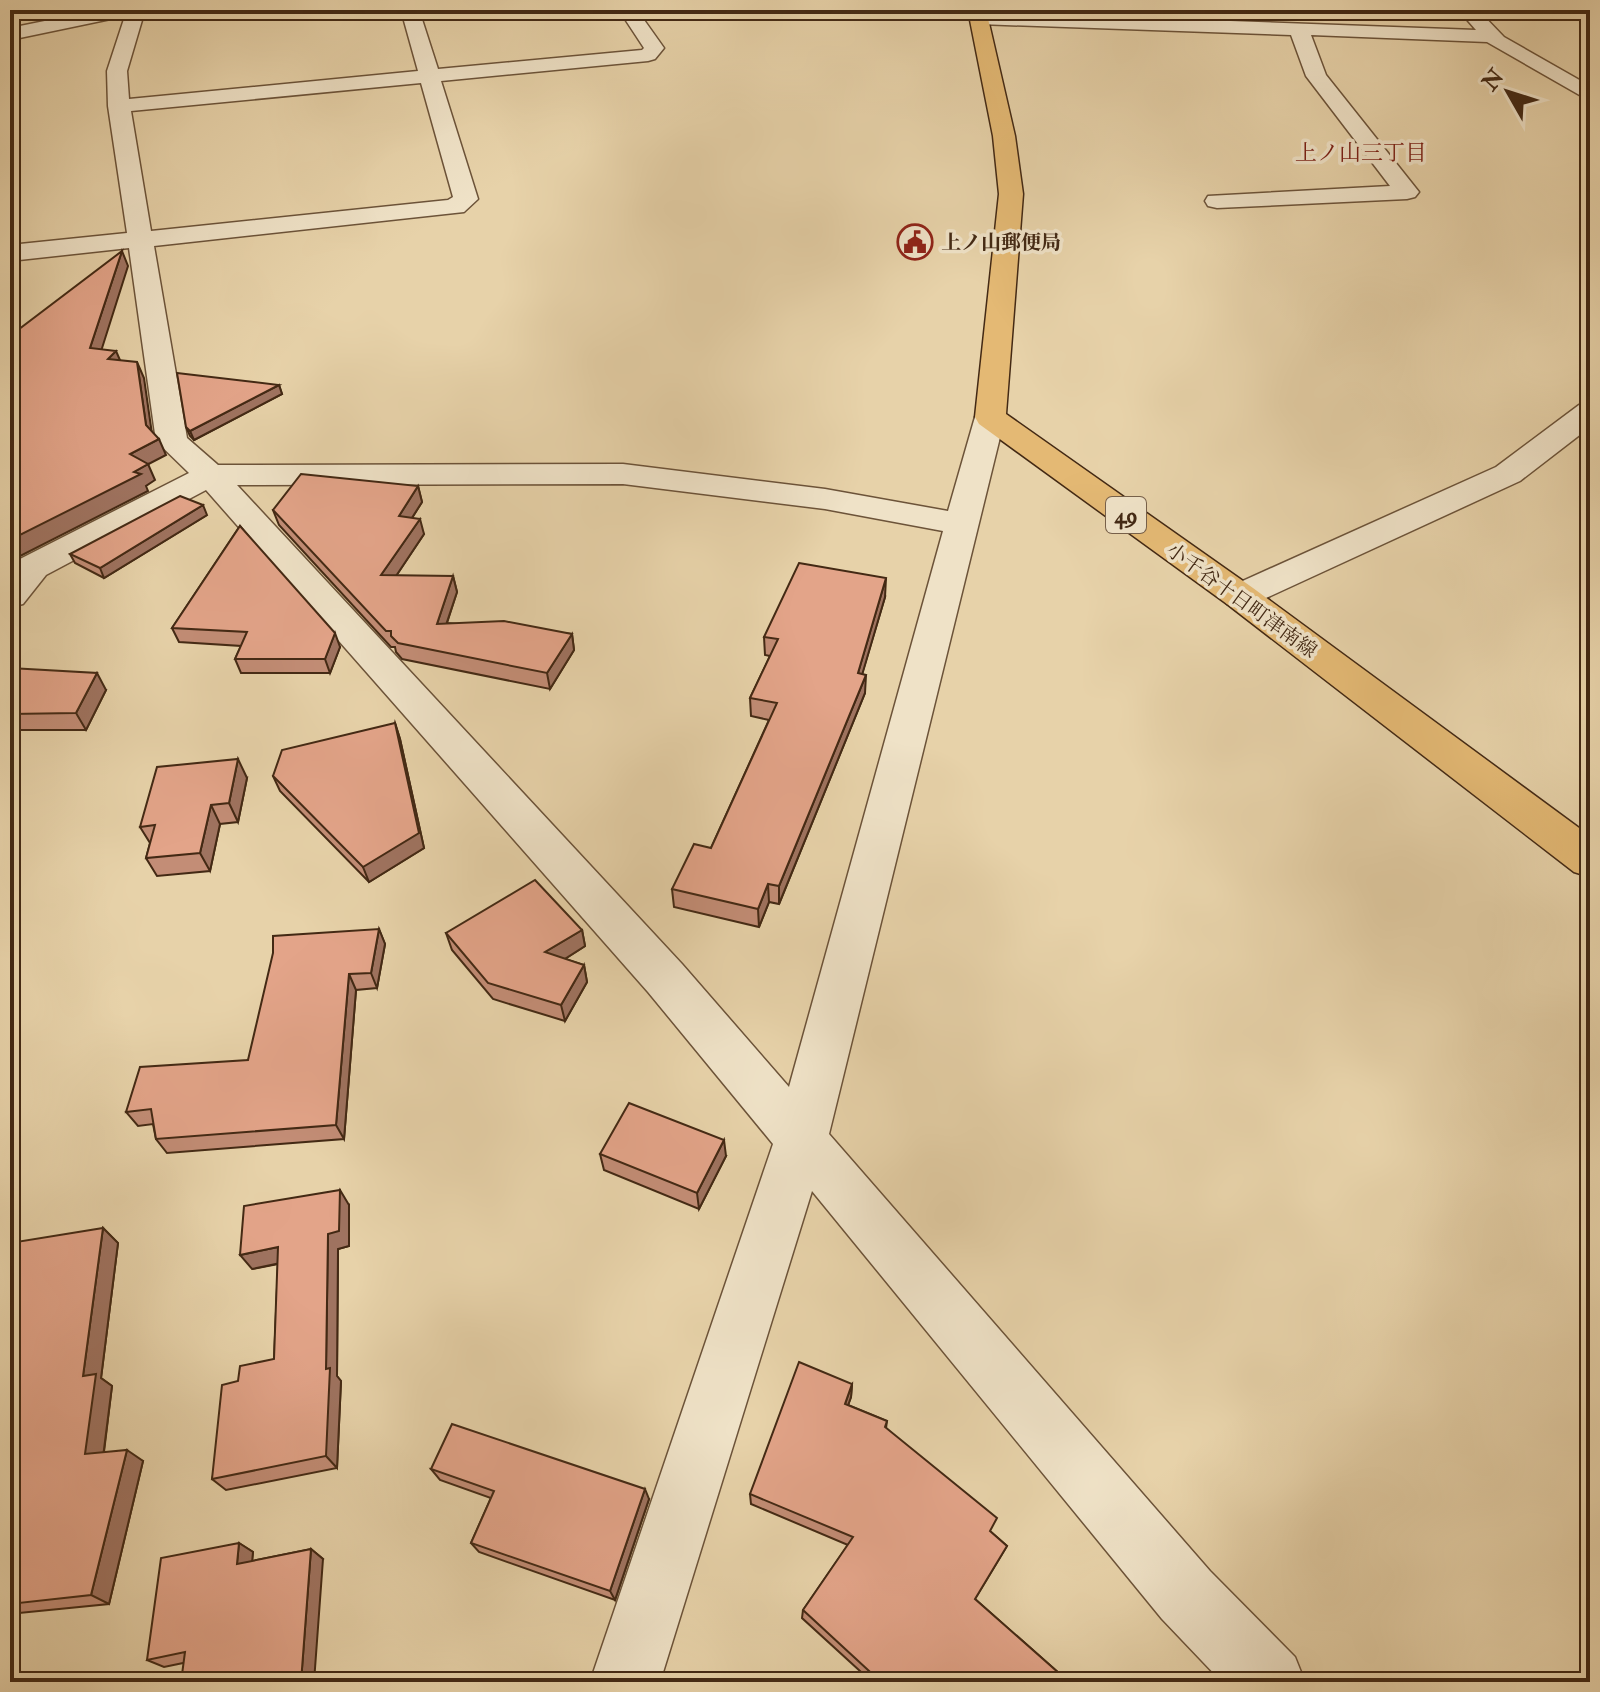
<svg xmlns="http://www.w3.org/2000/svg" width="1600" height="1692" viewBox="0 0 1600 1692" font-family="'IM FELL Double Pica','Noto Serif JP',serif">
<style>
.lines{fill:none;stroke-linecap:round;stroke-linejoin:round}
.street-casing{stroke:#6c5339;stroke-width:3}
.primary-casing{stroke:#432914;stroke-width:3}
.street{fill:#efe2c7;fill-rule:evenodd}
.primary{fill:#e4b974;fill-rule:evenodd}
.wall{fill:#c38d76;stroke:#432914;stroke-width:2}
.shaded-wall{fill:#9f7360;stroke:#432914;stroke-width:2}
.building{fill:#e3a489;stroke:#432914;stroke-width:2}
.labels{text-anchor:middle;stroke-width:7;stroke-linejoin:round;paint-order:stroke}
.far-poi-label{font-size:20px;font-weight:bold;fill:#432914;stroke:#efe2c7;text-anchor:start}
.far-street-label{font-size:20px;fill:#432914;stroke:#efe2c7}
.far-neighbourhood-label{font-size:22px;fill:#7a1f14;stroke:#efe2c7}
.shield{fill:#efe2c7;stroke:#77604a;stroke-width:2}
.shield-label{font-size:22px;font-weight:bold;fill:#432914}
</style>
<rect width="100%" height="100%" fill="#e7d2a9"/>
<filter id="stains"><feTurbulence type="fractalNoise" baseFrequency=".0025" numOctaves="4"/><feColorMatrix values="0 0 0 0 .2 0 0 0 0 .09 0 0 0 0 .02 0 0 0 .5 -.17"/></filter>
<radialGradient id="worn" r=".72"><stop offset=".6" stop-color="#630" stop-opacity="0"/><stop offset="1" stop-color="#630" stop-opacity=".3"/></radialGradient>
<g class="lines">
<defs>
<g id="street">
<path d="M99 10H145L127 71 129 99 418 71 401 10H419L438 69 642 50 644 48 619 10H637L664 48 655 59 648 61 441 81 478 199 464 212 154 246 187 438 218 465 623 464 825 489 948 511 975 417 979 410 990 408 1001 410 1005 417 829 1134 1210 1571 1295 1657 1305 1682H1222L1162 1619 812 1191 660 1682H590L773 1144 648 992 206 490 46 575 23 604 10 607V572L20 559 189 473 156 441 129 248 10 261V245L127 233 108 106 107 71 125 16 10 40V28ZM421 83 453 197 448 200 151 231 131 111ZM623 484 825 509 943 531 789 1087 682 964 237 485Z"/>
<path d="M1464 10H1478L1504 37 1590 86V101L1487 42 1311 35 1326 75 1419 192 1415 197 1407 199 1217 208 1208 206 1205 201 1208 196 1390 186 1306 76 1291 35 979 24 970 18 979 12 1476 30 1462 14Z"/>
<path d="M1590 403V427L1520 481 1253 604 1240 607 1227 604 1222 596 1227 588 1496 467 1579 405Z"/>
</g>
<path id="primary" d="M968 10H986L1015 136 1023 194 1006 414 1253 588 1590 836V877L1574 872 1227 604 979 424 975 417 999 194 993 136Z"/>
</defs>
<use href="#street" class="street-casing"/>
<use href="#primary" class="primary-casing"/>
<use href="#street" class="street"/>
<use href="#primary" class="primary"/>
</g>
<g class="wall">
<path d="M279 385 282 394 194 440 190 436 186 427Z"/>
<path d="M418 486 422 502 412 518 424 534 396 576H453L457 592 447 623 572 634 574 650 550 689 402 659 396 652 395 647H391L279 525 273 510Z"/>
<path d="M207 515 104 578 75 563 70 554Z"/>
<path d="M240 526 340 647 330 673H241L235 659 241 646 179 642 172 628Z"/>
<path d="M885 597 862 674 865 693 779 904 769 902 759 927 674 907 672 889 711 848 769 720 751 716 750 698 770 656 765 655 764 637Z"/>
<path d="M10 668 106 690 86 730H10Z"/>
<path d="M395 723 400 739 424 848 369 882 280 791 273 776Z"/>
<path d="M247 778 238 822 220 824 210 871 157 876 146 858 150 843 140 827Z"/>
<path d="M379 929 385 944 377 988 356 990 344 1139 167 1153 156 1139 153 1124 138 1126 126 1112 248 1060Z"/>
<path d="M582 930 585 946 565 959 584 965 587 982 565 1021 493 999 452 950 446 933Z"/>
<path d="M600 1154 726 1156 699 1209 604 1170Z"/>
<path d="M349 1205V1246L338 1249 337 1376 341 1381 337 1468 226 1490 212 1479 238 1381 274 1359 278 1264 252 1269Z"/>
<path d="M103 1228 118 1243 101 1378 112 1386 104 1452 143 1461 109 1604 19 1613 10 1609V1604Z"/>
<path d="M852 1384 851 1397 848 1405 887 1421 886 1428 991 1532 1007 1546 975 1599 1069 1682H872L802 1618 803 1610 848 1545 751 1504 750 1494Z"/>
<path d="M431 1469 649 1499 615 1600 479 1552 471 1543 491 1498 440 1480Z"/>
<path d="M239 1543 253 1552 252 1561 311 1549 323 1559 183 1663 164 1667 147 1660Z"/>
</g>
<g class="shaded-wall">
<path d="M122 251 128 266 97 364 90 348Z"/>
<path d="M116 351 123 367 108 359Z"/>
<path d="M137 362 144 378 153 441 146 425Z"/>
<path d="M279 385 282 394 194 440 190 431Z"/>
<path d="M159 439 166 455 137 470 130 454Z"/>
<path d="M148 464 155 480 146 486 148 491 18 557 10 568V540Z"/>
<path d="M418 486 422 502 403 532 399 516Z"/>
<path d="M203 505 207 515 104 578 100 568Z"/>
<path d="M420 519 424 534 386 591 381 575Z"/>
<path d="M453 576 457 592 441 640 437 624Z"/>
<path d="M886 578 885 597 857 692 858 673Z"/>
<path d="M335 633 340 647 330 673 325 659Z"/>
<path d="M572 634 574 650 550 689 547 673Z"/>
<path d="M97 673 106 690 86 730 76 713Z"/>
<path d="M866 675 865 693 779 904V886Z"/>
<path d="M395 723 400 739 424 848 369 882 363 867Z"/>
<path d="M238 759 247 778 238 822 229 803Z"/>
<path d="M211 805 220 824 210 871 200 853Z"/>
<path d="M768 884 769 902 759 927 758 909Z"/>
<path d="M379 929 385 944 377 988 371 973Z"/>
<path d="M582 930 585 946 549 969 545 952Z"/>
<path d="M584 965 587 982 565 1021 561 1005Z"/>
<path d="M349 974 356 990 344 1139 336 1125Z"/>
<path d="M724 1140 726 1156 699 1209 697 1193Z"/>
<path d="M340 1190 349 1205V1246L338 1249 337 1376 341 1381 337 1468 326 1456V1369L328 1234Z"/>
<path d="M103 1228 118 1243 101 1378 112 1386 102 1465 85 1454 83 1376Z"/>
<path d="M278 1247 290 1261 252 1269 240 1255Z"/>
<path d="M852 1384 851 1397 844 1417 845 1404Z"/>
<path d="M127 1450 143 1461 109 1604 91 1595Z"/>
<path d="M645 1489 649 1499 615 1600 610 1591Z"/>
<path d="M239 1543 253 1552 251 1573 237 1564Z"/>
<path d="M311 1549 323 1559 314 1682H301Z"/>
</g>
<g class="building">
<path d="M122 251 90 348 116 351 108 359 137 362 146 425 159 439 130 454 148 464 134 472 141 474 10 540V336Z"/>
<path d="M177 373 279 385 190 431 186 427Z"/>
<path d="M301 474 418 486 399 516 420 519 381 575 453 576 437 624 504 621 572 634 547 673 398 643 391 636V631H386L273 510Z"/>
<path d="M180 496 203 505 100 568 70 554Z"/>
<path d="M240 526 335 633 325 659H235L247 632 172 628Z"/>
<path d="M799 563 886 578 858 673 866 675 779 886 768 884 758 909 672 889 694 844 711 848 777 703 750 698 778 639 764 637Z"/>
<path d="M10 668 97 673 76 713 10 714Z"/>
<path d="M395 723 419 833 363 867 273 776 282 750Z"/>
<path d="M238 759 229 803 211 805 200 853 146 858 155 825 140 827 157 767Z"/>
<path d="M535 880 582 930 545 952 584 965 561 1005 488 983 446 933Z"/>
<path d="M379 929 371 973 349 974 336 1125 156 1139 151 1109 126 1112 140 1067 248 1060 273 953V936Z"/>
<path d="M629 1103 724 1140 697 1193 600 1154Z"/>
<path d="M340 1190 339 1231 328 1234 326 1369 330 1368 326 1456 212 1479 222 1385 238 1381 240 1366 274 1359 278 1247 240 1255 244 1206Z"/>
<path d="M103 1228 83 1376 96 1374 85 1454 127 1450 91 1595 10 1604V1457L12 1452H10V1243Z"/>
<path d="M799 1362 852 1384 845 1404 887 1421 885 1427 997 1518 990 1531 1007 1546 975 1599 1069 1682H881L803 1610 853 1537 750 1494Z"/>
<path d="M452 1424 645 1489 610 1591 471 1543 494 1491 431 1469Z"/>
<path d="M239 1543 237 1564 311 1549 301 1682H231V1680L223 1682H181L185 1652 147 1660 161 1558Z"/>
</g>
<defs>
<symbol id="civic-ring" viewBox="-11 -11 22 22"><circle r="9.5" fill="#efe2c7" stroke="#8f2418" stroke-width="1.5"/><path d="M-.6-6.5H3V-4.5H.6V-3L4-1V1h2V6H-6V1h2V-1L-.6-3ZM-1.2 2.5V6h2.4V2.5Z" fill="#8f2418"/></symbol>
</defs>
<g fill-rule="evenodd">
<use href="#civic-ring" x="895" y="222" width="40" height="40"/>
</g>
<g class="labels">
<g class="far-poi-label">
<text x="941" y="249">上ノ山郵便局</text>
</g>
<g class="far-street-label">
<text transform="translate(1242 600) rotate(36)" y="7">小千谷十日町津南線</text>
</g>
<g class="far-neighbourhood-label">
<text x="1361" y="160">上ノ山三丁目</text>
</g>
<rect class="shield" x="1106" y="497" width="40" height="36" rx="6"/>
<g class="shield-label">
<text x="1126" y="523">49</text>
</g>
</g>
<rect width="1600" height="1692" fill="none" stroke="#e7d2a9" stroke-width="40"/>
<rect x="12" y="12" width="1576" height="1668" fill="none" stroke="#432914" stroke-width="4"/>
<rect x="20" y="20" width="1560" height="1652" fill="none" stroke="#432914" stroke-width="2"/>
<g transform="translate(1508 92) rotate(309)" stroke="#efe2c7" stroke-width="6" paint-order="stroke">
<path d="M0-6L14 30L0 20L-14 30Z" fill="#432914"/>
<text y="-12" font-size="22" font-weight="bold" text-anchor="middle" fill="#432914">N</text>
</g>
<rect width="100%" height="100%" filter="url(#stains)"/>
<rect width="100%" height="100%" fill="url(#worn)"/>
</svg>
